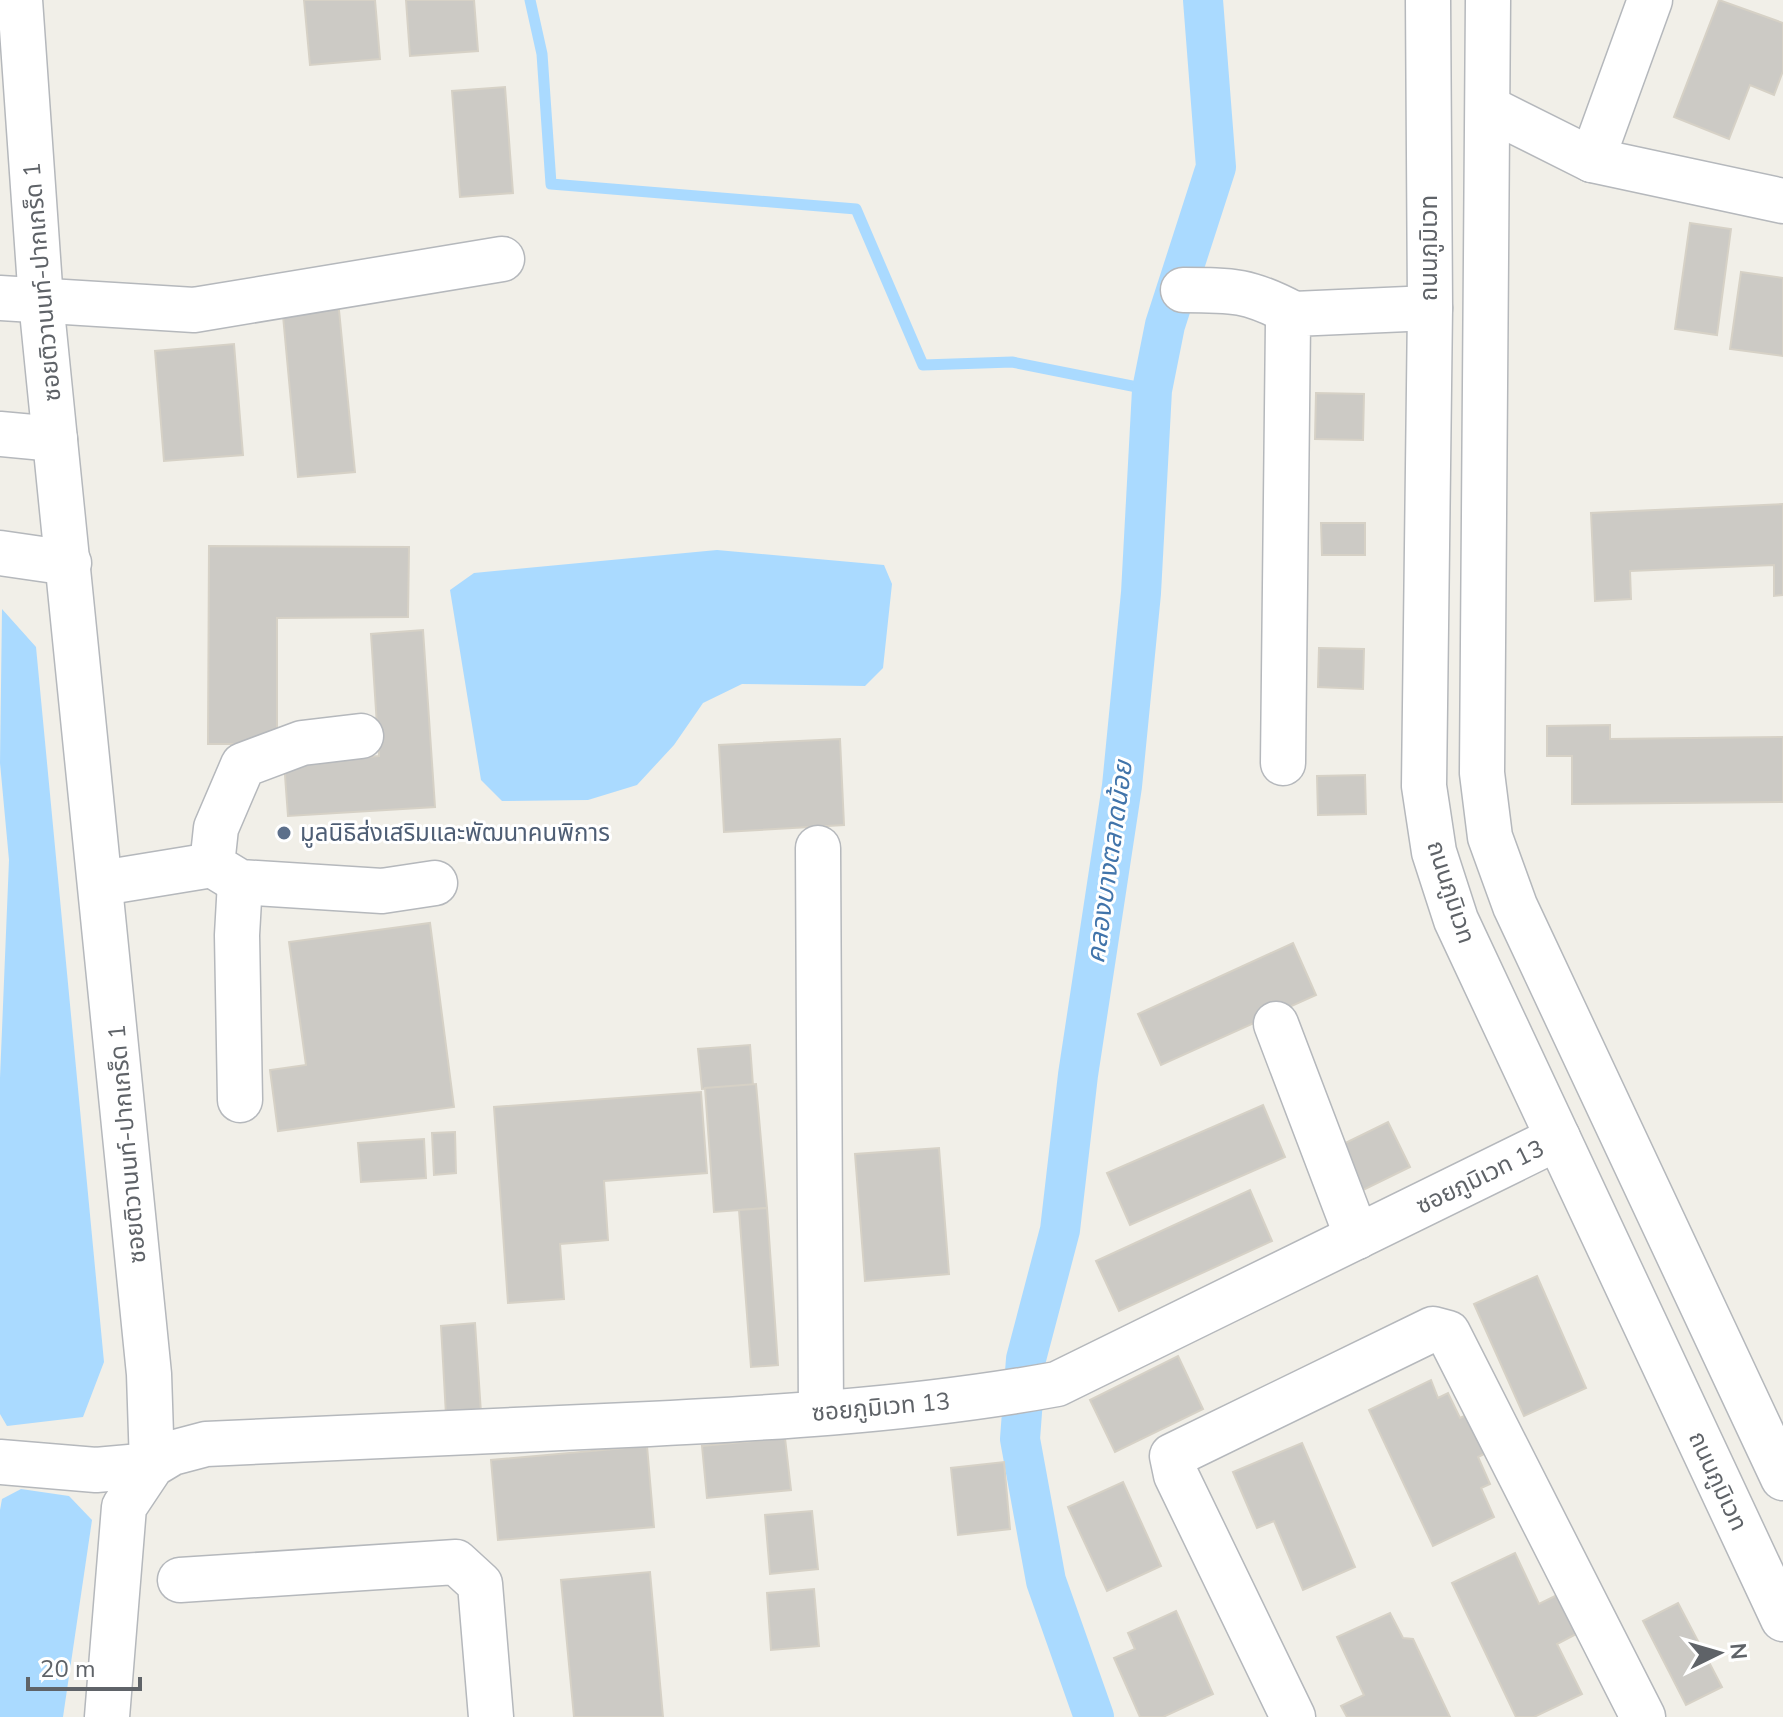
<svg xmlns="http://www.w3.org/2000/svg" width="1783" height="1717" viewBox="0 0 1783 1717" font-family="'Nunito Sans','Noto Sans Thai',sans-serif">
<style>
.water{fill:#aadaff}
.lines{fill:none;stroke-linecap:round;stroke-linejoin:round}
.stream{stroke:#aadaff;stroke-width:11}
.canal{stroke:#aadaff;stroke-width:40}
.building{fill:#cccac5;stroke:#d6d1c6;stroke-width:2}
.minor-casing{stroke:#b5b8bc;stroke-width:47}
.minor{stroke:#fff;stroke-width:44}
.service-dot{fill:#5c6f8a;stroke:#fff;stroke-width:3}
.labels{text-anchor:middle;stroke-width:6;stroke-linejoin:round;paint-order:stroke}
.street-label{font-size:24px;fill:#5f6368;stroke:#fff}
.service-label{font-size:24px;fill:#4e5e75;stroke:#fff;text-anchor:start}
.water-label{font-size:26px;font-style:italic;fill:#4174aa;stroke:#fff}
</style>
<rect width="100%" height="100%" fill="#f1efe8"/>
<g class="water">
<path d="M717 550 884 565 892 584 883 668 865 686 742 684 703 703 674 745 637 785 588 800 502 801 481 780 450 590 474 573Z"/>
<path d="M2 609 36 647 104 1362 83 1417 7 1426 0 1414V1078L9 860 0 763Z"/>
<path d="M21 1489 69 1496 92 1520 63 1717H0V1510L2 1499Z"/>
</g>
<g class="lines">
<path class="stream" d="M530 0 542 54 551 184 856 209 923 365 1012 362 1152 390"/>
<path class="canal" d="M1094 1717 1046 1581 1020 1439 1026 1359 1060 1230 1078 1075 1122 786 1141 593 1152 390 1165 325 1216 167 1203 0"/>
</g>
<g class="building">
<path d="M304 0H375L380 59 310 65Z"/>
<path d="M406 0H474L478 51 410 56Z"/>
<path d="M1719 0 1783 23V71L1774 95 1750 85 1729 139 1674 117Z"/>
<path d="M505 87 513 193 460 197 452 91Z"/>
<path d="M1690 223 1731 229 1717 335 1675 329Z"/>
<path d="M1741 272 1783 278V356L1730 349Z"/>
<path d="M338 300 355 472 298 477 282 305Z"/>
<path d="M234 344 243 455 164 461 155 351Z"/>
<path d="M1316 393 1364 394 1363 440 1315 439Z"/>
<path d="M1783 504V595L1774 596V565L1630 571 1631 599 1595 601 1591 513Z"/>
<path d="M1321 523H1365V555H1322Z"/>
<path d="M209 546 409 547 408 617 277 618V744H208Z"/>
<path d="M423 630 435 807 288 816 284 762 379 756 371 634Z"/>
<path d="M1319 648 1364 649 1363 689 1318 687Z"/>
<path d="M1610 725V739L1783 737V802L1572 804V756H1547V726Z"/>
<path d="M840 739 844 825 724 832 719 745Z"/>
<path d="M1365 775 1366 814 1318 815 1317 776Z"/>
<path d="M430 923 454 1107 278 1131 270 1070 306 1065 289 942Z"/>
<path d="M1293 943 1316 995 1161 1065 1138 1014Z"/>
<path d="M750 1045 753 1085 702 1089 698 1049Z"/>
<path d="M756 1084 767 1208 714 1212 705 1088Z"/>
<path d="M701 1092 707 1173 604 1181 608 1240 560 1244 564 1299 508 1303 494 1107Z"/>
<path d="M1263 1105 1285 1157 1130 1225 1107 1173Z"/>
<path d="M1388 1122 1410 1167 1353 1195 1331 1150Z"/>
<path d="M455 1132 456 1173 434 1175 432 1133Z"/>
<path d="M424 1139 426 1178 361 1182 358 1143Z"/>
<path d="M939 1148 949 1274 865 1281 855 1154Z"/>
<path d="M1250 1190 1272 1241 1119 1311 1096 1261Z"/>
<path d="M767 1208 778 1365 751 1367 739 1210Z"/>
<path d="M1537 1276 1586 1388 1524 1416 1474 1304Z"/>
<path d="M475 1323 481 1413 446 1415 441 1326Z"/>
<path d="M1178 1356 1203 1409 1115 1452 1090 1400Z"/>
<path d="M1431 1380 1438 1398 1448 1393 1460 1418 1485 1407 1502 1445 1478 1457 1490 1484 1481 1488 1494 1517 1433 1546 1369 1410Z"/>
<path d="M785 1438 791 1490 707 1498 702 1446Z"/>
<path d="M1302 1443 1355 1567 1303 1590 1274 1521 1257 1528 1233 1472Z"/>
<path d="M647 1446 654 1527 498 1540 491 1460Z"/>
<path d="M1004 1462 1010 1529 958 1535 951 1468Z"/>
<path d="M1123 1482 1161 1566 1107 1591 1068 1507Z"/>
<path d="M812 1511 818 1569 770 1574 765 1515Z"/>
<path d="M1515 1553 1539 1604 1561 1593 1580 1632 1557 1644 1582 1694 1534 1717H1516L1452 1583Z"/>
<path d="M650 1572 663 1717H574L561 1580Z"/>
<path d="M814 1589 819 1646 771 1650 767 1593Z"/>
<path d="M1678 1603 1722 1687 1686 1705 1643 1621Z"/>
<path d="M1176 1611 1213 1694 1163 1717H1140L1114 1658 1135 1649 1128 1633Z"/>
<path d="M1390 1613 1403 1638 1413 1639 1450 1717H1347L1341 1706 1364 1695 1337 1637Z"/>
</g>
<g class="lines">
<defs>
<g id="minor">
<path d="M20 0 41 301 149 1374 152 1465"/>
<path d="M1428 0 1430 308 1424 786 1434 852 1456 920 1783 1619"/>
<path d="M1488 0 1482 773 1490 837 1515 906 1783 1478"/>
<path d="M1490 109 1592 160 1783 201"/>
<path d="M1592 160 1650 0"/>
<path d="M1183 290C1234 290 1249 290 1294 314"/>
<path d="M0 298 194 310 502 259"/>
<path d="M0 434 55 439"/>
<path d="M0 553 69 563"/>
<path d="M361 736 302 743 243 765 216 828 212 865 240 882 382 891 435 883"/>
<path d="M1283 763 1288 322 1294 314 1430 308"/>
<path d="M818 848 821 1412"/>
<path d="M240 882 237 935 240 1100"/>
<path d="M102 883 212 865"/>
<path d="M1276 1024 1357 1237"/>
<path d="M0 1462 96 1470 152 1465"/>
<path d="M180 1580 456 1562 480 1584 491 1717"/>
<path d="M107 1717 124 1507 152 1465 172 1453 206 1444C339 1438 472 1432 605 1426 756 1419 909 1411 1057 1384L1558 1138"/>
<path d="M1293 1717 1176 1475 1172 1456 1433 1329 1448 1333 1643 1717"/>
</g>
</defs>
<use href="#minor" class="minor-casing"/>
<use href="#minor" class="minor"/>
</g>
<circle class="service-dot" cx="284" cy="833" r="8"/>
<g class="labels">
<g class="street-label">
<text transform="translate(1429 248) rotate(-90)" y="8">ถนนภูมิเวท</text>
<text transform="translate(42 282) rotate(-95)" y="8">ซอยติวานนท์-ปากเกร็ด 1</text>
<text transform="translate(1451 892) rotate(72)" y="8">ถนนภูมิเวท</text>
<text transform="translate(127 1144) rotate(-95)" y="8">ซอยติวานนท์-ปากเกร็ด 1</text>
<text transform="translate(1480 1177) rotate(-26)" y="8">ซอยภูมิเวท 13</text>
<text transform="translate(881 1407) rotate(-5)" y="8">ซอยภูมิเวท 13</text>
<text transform="translate(1718 1481) rotate(65)" y="8">ถนนภูมิเวท</text>
</g>
<g class="service-label">
<text x="300" y="841">มูลนิธิส่งเสริมและพัฒนาคนพิการ</text>
</g>
<g class="water-label">
<text transform="translate(1109 862) rotate(-82)" y="9">คลองบางตลาดน้อย</text>
</g>
</g>
<g transform="translate(1719 1653) rotate(85)" stroke="#ffffff" stroke-width="6" paint-order="stroke">
<path d="M0-6L14 30L0 20L-14 30Z" fill="#5f6368"/>
<text y="-12" font-size="22" font-weight="bold" text-anchor="middle" fill="#5f6368">N</text>
</g>
<path d="M28 1677v12h112v-12" fill="none" stroke="#5f6368" stroke-width="4"/>
<text x="40" y="1677" font-size="24" fill="#5f6368" stroke="#ffffff" stroke-width="6" paint-order="stroke">20 m</text>
</svg>
